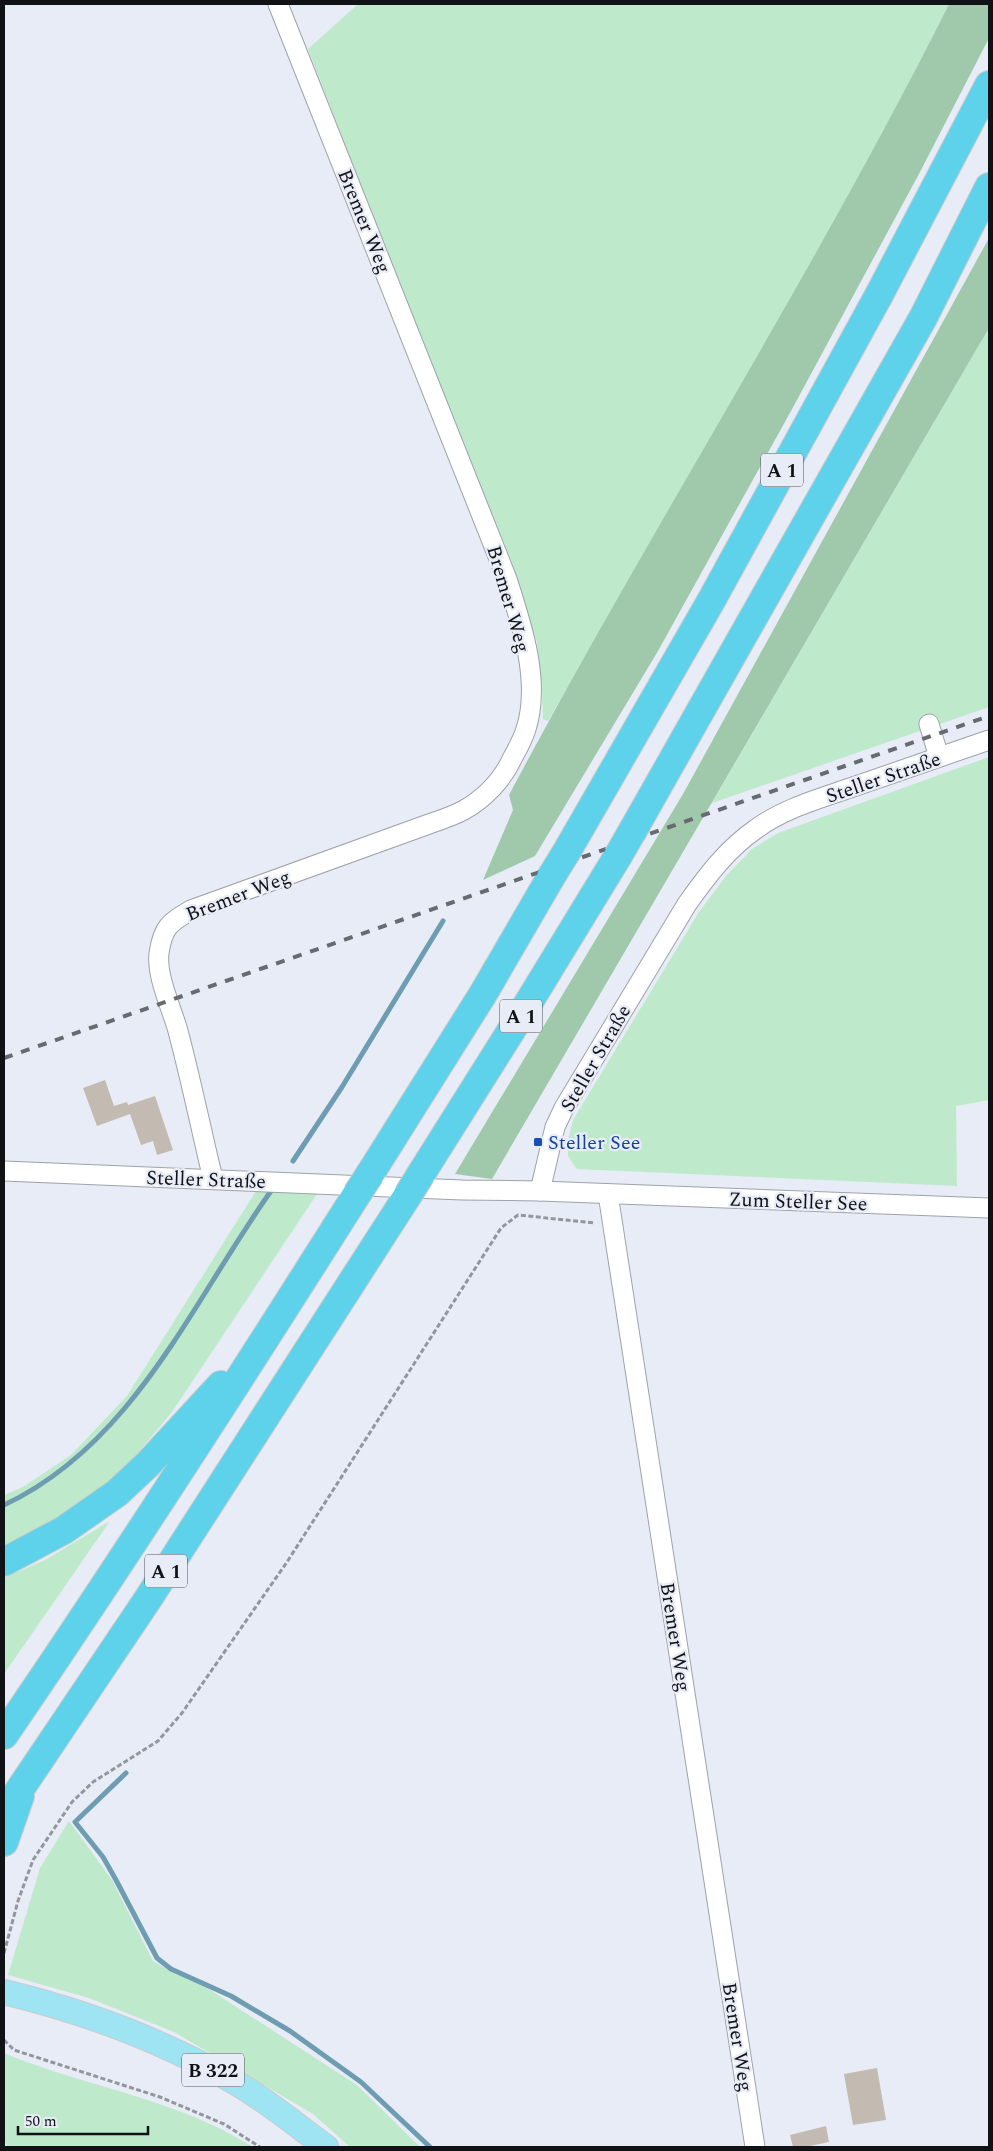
<svg xmlns="http://www.w3.org/2000/svg" width="993" height="2151" viewBox="0 0 993 2151" font-family="Spectral,serif">
<style>
.green{fill:#bfe9cb}
.forest{fill:#a0c9ac}
.lines{fill:none;stroke-linecap:round;stroke-linejoin:round}
.stream{stroke:#6e9db2;stroke-width:5}
.building{fill:#c3bab2}
.minor-casing{stroke:#9da2ac;stroke-width:21}
.major-casing{stroke:#cacbcc;stroke-width:26}
.highway-casing{stroke:#cacbcc;stroke-width:30}
.path{stroke:#92969d;stroke-width:3;stroke-dasharray:5 2.5;stroke-linecap:butt}
.minor{stroke:#fff;stroke-width:19}
.major{stroke:#9ee4f2;stroke-width:24}
.highway{stroke:#5ed2ea;stroke-width:28}
.rail{stroke:#676a70;stroke-width:4;stroke-dasharray:9 9;stroke-linecap:butt}
.highway-bridge-casing{stroke:#cacbcc;stroke-width:30;stroke-linecap:butt}
.highway-bridge{stroke:#5ed2ea;stroke-width:28}
.transit-dot{fill:#1a4fb4;stroke:#e7ecf6;stroke-width:2}
.labels{text-anchor:middle;stroke-width:4.5;stroke-linejoin:round;paint-order:stroke}
.shield{fill:#e7ecf6;stroke:#505358;stroke-width:1}
.shield-label{font-size:19px;font-weight:bold;fill:#101215}
.street-label{font-size:20px;fill:#101215;stroke:#e7ecf6}
.transit-label{font-size:20px;fill:#164399;stroke:#e7ecf6;text-anchor:start}
</style>
<rect width="100%" height="100%" fill="#e7ecf6"/>
<g class="green">
<path d="M358 4H949C827 249 685 484 548 721L543 719 542 689 537 641 308 49Z"/>
<path d="M989 328V707L712 803Z"/>
<path d="M989 757V1100L956 1106 957 1186 577 1169 568 1156V1141L573 1120 699 912 726 876 752 849 778 833Z"/>
<path d="M256 1191H319L172 1412 117 1478 48 1528 4 1549V1495L23 1487 71 1455 127 1396Z"/>
<path d="M110 1521 4 1674V1578L45 1560Z"/>
<path d="M69 1821 112 1880 153 1961 170 1971 204 1986 357 2085 420 2147H350L313 2114 174 2032 89 1998 8 1975 40 1868Z"/>
<path d="M4 2053C85 2087 178 2099 253 2147H7L4 2139Z"/>
</g>
<g class="forest">
<path d="M949 4H989V38L920 172 791 411 658 651 535 856 483 880 513 810 509 795C650 529 814 274 949 4Z"/>
<path d="M989 238V328L492 1179 455 1174 683 794Z"/>
</g>
<g class="lines">
<g class="stream">
<path d="M293 1161 342 1087 443 921"/>
<path d="M4 1505C134 1444 192 1302 271 1191"/>
<path d="M126 1773 75 1822 103 1857 116 1880 157 1958 171 1969 231 1996 290 2031 361 2082 430 2147"/>
</g>
</g>
<g class="building">
<path d="M105 1080 114 1106 127 1102 128 1105 155 1096 173 1150 157 1155 153 1141 141 1145 130 1114 97 1126 83 1088Z"/>
<path d="M877 2068 886 2120 853 2125 844 2074Z"/>
<path d="M826 2126 829 2142 805 2147H793L790 2135Z"/>
</g>
<g class="lines">
<defs>
<g id="minor">
<path d="M929 724 939 757"/>
<path d="M4 1171 462 1190 540 1191 989 1208"/>
<path d="M213 1179C201 1129 191 1080 178 1031 172 1009 156 976 159 953 163 927 169 923 191 910L429 824C441 820 453 816 464 810 485 798 503 779 513 757 518 748 523 739 526 729 541 682 522 625 507 579L278 4"/>
<path d="M540 1191 555 1127 564 1108 687 904C707 876 727 849 756 829 783 809 818 799 850 788 896 772 943 756 989 740"/>
<path d="M608 1194 755 2147"/>
</g>
<path id="major" d="M4 1992C87 2012 169 2043 243 2087 272 2105 299 2127 326 2147"/>
<g id="highway">
<path d="M633 830 923 318 989 187"/>
<path d="M567 851 711 601 879 295 989 85"/>
<path d="M370 1174 483 994 551 877"/>
<path d="M421 1174 521 1015 618 856"/>
<path d="M4 1562 64 1530 117 1493 148 1464 221 1385"/>
<path d="M4 1735C126 1557 242 1376 357 1194"/>
<path d="M4 1813 148 1599 408 1195"/>
<path d="M4 1842 20 1796"/>
</g>
</defs>
<use href="#minor" class="minor-casing"/>
<use href="#major" class="major-casing"/>
<use href="#highway" class="highway-casing"/>
<g class="path">
<path d="M4 1953 18 1901 33 1860 72 1802 93 1782 158 1741 182 1713 287 1562 501 1228 518 1215 595 1223"/>
<path d="M4 2040 14 2050 160 2097 224 2124 260 2147"/>
</g>
<use href="#minor" class="minor"/>
<use href="#major" class="major"/>
<use href="#highway" class="highway"/>
<path class="rail" d="M4 1058 989 716"/>
<defs>
<g id="highway-bridge">
<path d="M618 856 633 830"/>
<path d="M551 877 567 851"/>
<path d="M357 1194 370 1174"/>
<path d="M408 1195 421 1174"/>
</g>
</defs>
<use href="#highway-bridge" class="highway-bridge-casing"/>
<use href="#highway-bridge" class="highway-bridge"/>
</g>
<rect class="transit-dot" x="533" y="1137" width="10" height="10" rx="2.5"/>
<g class="labels">
<g class="shield">
<rect x="761" y="453.5" width="42" height="33" rx="4"/>
<rect x="500" y="999.5" width="42" height="33" rx="4"/>
<rect x="145" y="1554.5" width="42" height="33" rx="4"/>
<rect x="182" y="2053.5" width="62" height="33" rx="4"/>
</g>
<g class="shield-label">
<text x="782" y="477">A 1</text>
<text x="521" y="1023">A 1</text>
<text x="166" y="1578">A 1</text>
<text x="213" y="2077">B 322</text>
</g>
<g class="street-label">
<text transform="translate(365 221) rotate(68)" y="7">Bremer Weg</text>
<text transform="translate(509 599) rotate(74)" y="7">Bremer Weg</text>
<text transform="translate(883 777) rotate(-19)" y="7">Steller Straße</text>
<text transform="translate(238 895) rotate(-21)" y="7">Bremer Weg</text>
<text transform="translate(595 1058) rotate(-60)" y="7">Steller Straße</text>
<text transform="translate(206 1179) rotate(2)" y="7">Steller Straße</text>
<text transform="translate(798 1201) rotate(2)" y="7">Zum Steller See</text>
<text transform="translate(676 1637) rotate(81)" y="7">Bremer Weg</text>
<text transform="translate(738 2037) rotate(81)" y="7">Bremer Weg</text>
</g>
<g class="transit-label">
<text x="548" y="1149">Steller See</text>
</g>
</g>
<rect width="993" height="2151" fill="none" stroke="#101215" stroke-width="10"/>
<path d="M18 2126v8h130v-8" fill="none" stroke="#101215" stroke-width="2.5"/>
<text x="25" y="2126" font-size="15" fill="#101215" stroke="#e7ecf6" stroke-width="4" paint-order="stroke">50 m</text>
</svg>
